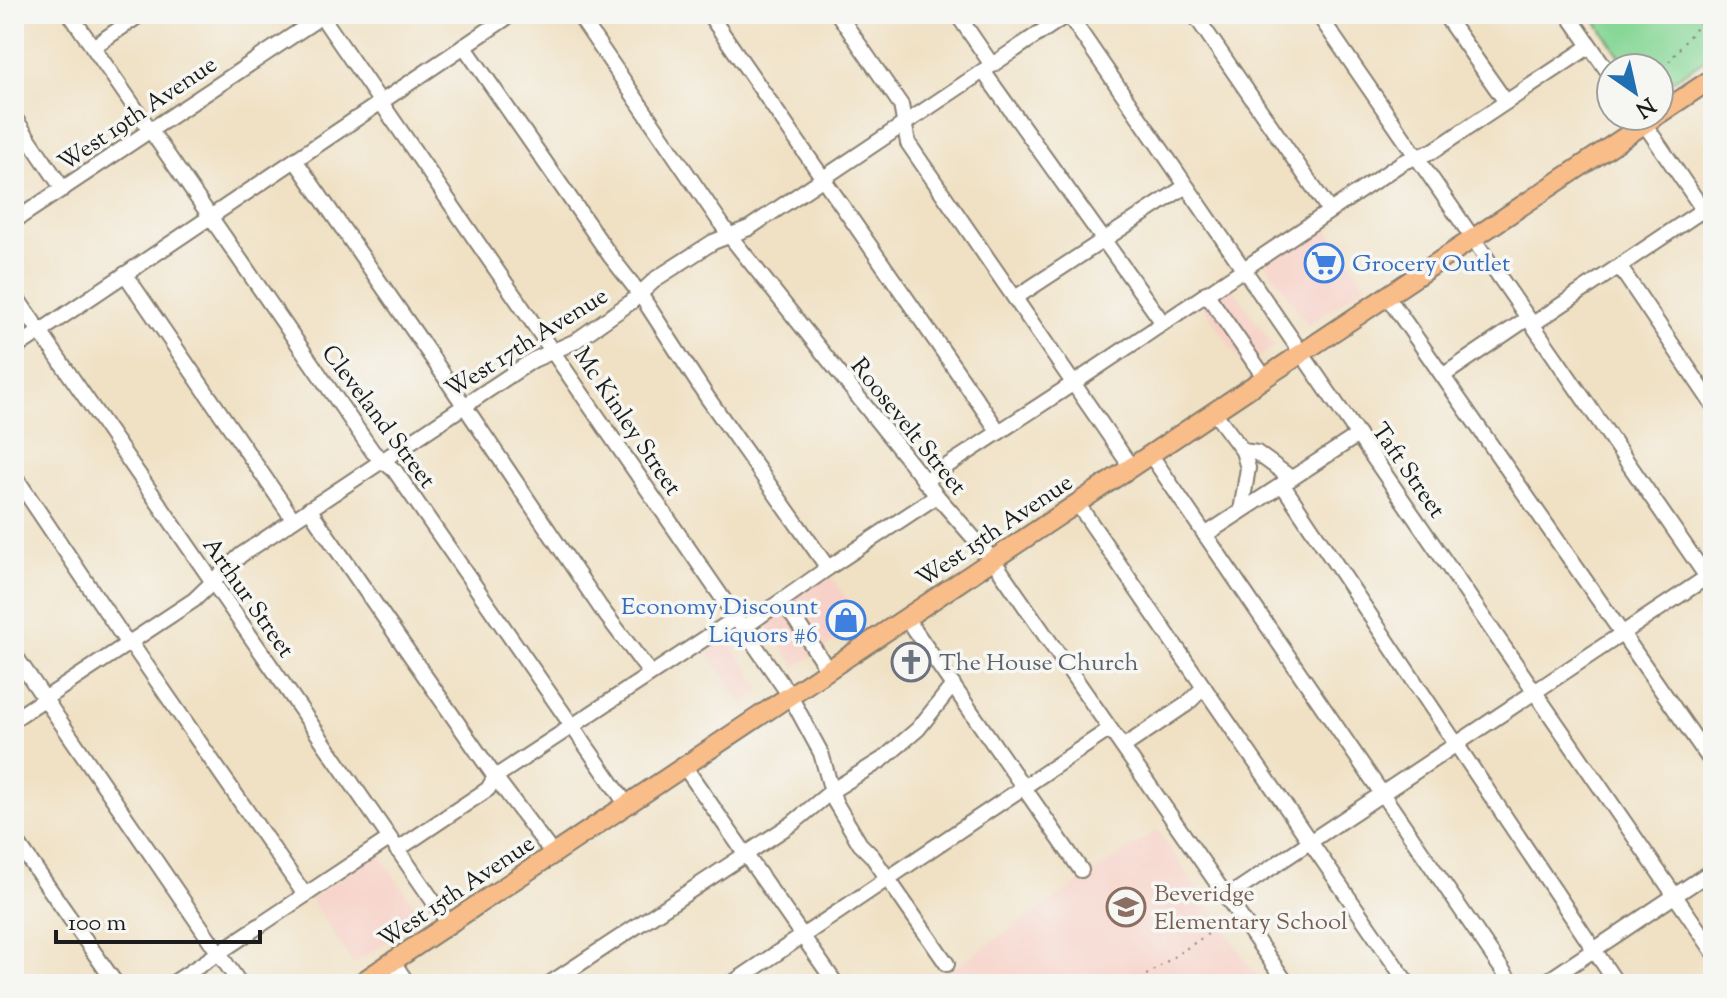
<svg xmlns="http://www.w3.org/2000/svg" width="1727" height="998" viewBox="0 0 1727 998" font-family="'Sorts Mill Goudy',serif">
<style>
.built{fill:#f7d1c7}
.green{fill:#87d797;stroke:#527a5a;stroke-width:2}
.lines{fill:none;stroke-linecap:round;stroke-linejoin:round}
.minor-casing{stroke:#867e70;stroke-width:18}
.major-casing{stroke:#867e70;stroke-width:22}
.path{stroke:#867e70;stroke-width:2;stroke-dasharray:2 6;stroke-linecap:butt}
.minor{stroke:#fff;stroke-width:14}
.major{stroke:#f8bd89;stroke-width:18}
.labels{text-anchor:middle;stroke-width:7;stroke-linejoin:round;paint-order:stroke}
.street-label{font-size:24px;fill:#1c1c1c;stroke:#f6f6f2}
.shop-label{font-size:24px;fill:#366cbe;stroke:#f6f6f2;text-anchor:start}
.worship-label{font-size:24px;fill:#5b616d;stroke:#f6f6f2;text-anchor:start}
.education-label{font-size:24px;fill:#785e54;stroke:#f6f6f2;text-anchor:start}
</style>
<rect width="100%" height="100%" fill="#f6f6f2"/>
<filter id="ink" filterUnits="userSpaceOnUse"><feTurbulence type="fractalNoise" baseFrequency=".0125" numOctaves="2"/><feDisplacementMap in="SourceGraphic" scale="16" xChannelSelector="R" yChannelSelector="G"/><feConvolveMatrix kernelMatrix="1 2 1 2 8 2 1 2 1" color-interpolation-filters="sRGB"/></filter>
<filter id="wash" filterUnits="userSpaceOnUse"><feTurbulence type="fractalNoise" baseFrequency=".006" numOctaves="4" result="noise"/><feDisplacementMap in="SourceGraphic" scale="32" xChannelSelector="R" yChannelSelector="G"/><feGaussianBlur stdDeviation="1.8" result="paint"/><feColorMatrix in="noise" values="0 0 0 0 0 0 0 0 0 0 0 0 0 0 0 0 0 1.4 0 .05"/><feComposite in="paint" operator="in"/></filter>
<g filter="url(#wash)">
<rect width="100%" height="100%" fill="#f0e1c4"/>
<g class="built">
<path d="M1323 222 1366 285 1308 325 1264 261Z"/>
<path d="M1232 287 1274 347 1244 367 1203 306Z"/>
<path d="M829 573 863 623 796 667 762 618Z"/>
<path d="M723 633 762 690 742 703 703 647Z"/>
<path d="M1157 830 1262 984H930Z"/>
<path d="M378 853 423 917 354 964 310 899Z"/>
</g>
<path class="green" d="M1591 14H1713V54L1659 90V68H1628Z"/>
</g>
<g filter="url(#ink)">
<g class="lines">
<defs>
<g id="minor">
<path d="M70 14 373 452 395 471 627 805"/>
<path d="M320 14 790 696 821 753 835 802 860 844 872 856 947 964"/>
<path d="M578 14 729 235 937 496 993 560 1287 984"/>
<path d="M709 14 999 432"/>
<path d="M838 14 901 105 908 143 1131 467"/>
<path d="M957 14 992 65"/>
<path d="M1068 14 1713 951"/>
<path d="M1194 14 1329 210"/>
<path d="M1318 14 1713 586"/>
<path d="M1444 14 1506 102"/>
<path d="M1568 14 1611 76"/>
<path d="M464 46 611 257 640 294 707 397 828 568"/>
<path d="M93 47 141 14"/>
<path d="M983 71 1163 323"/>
<path d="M1639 116 1713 224"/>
<path d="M14 117 63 189"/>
<path d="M295 160 420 340 600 607 650 673"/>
<path d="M14 221 325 14"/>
<path d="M1619 266 1713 405"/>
<path d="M125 274 293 519"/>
<path d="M1206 293 1265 378"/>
<path d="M14 294 449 924"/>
<path d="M1387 296 1713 764"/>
<path d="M1015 298 1186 186"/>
<path d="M1533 324 1713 203"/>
<path d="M14 349 512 14"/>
<path d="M1444 375 1528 318"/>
<path d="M1214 412 1243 451 1248 468 1241 511"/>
<path d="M1243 451 1257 453 1291 478"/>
<path d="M1150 454 1512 984"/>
<path d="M14 475 128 644"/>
<path d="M924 481 1074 383 1403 162 1433 151 1590 46"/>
<path d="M1282 484 1617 984"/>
<path d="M1077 503 1408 984"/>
<path d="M309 509 495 777 553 854"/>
<path d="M1205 535 1358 435"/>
<path d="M791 613 828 670"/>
<path d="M906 618 1081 870"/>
<path d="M743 628 828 568 937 496"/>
<path d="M130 642 305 895"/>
<path d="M14 654 240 984"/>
<path d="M14 719 194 600 241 555 533 360 574 342 631 302 657 278 713 242 749 228 1068 14"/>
<path d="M1123 747 1187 704 1204 687"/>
<path d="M684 766 836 984"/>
<path d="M14 838 116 984"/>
<path d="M397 850 488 789 495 777 736 618"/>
<path d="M1227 897 1713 573"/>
<path d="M393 962 408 984"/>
<path d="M172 984 389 839"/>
<path d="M549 984 793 823 833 790 883 759 918 729 953 685"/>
<path d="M731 984 1110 729"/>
<path d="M1543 984 1713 870"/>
</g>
<g id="major">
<path d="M1659 114 1713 78"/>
<path d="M359 984 1656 116"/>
</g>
</defs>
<use href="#minor" class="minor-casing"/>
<use href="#major" class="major-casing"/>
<g class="path">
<path d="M1640 14 1666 17 1687 14"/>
<path d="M1659 74 1707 14"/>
<path d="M1133 984 1223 924"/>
</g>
<use href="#minor" class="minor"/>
<use href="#major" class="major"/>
</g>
</g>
<defs>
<symbol id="supermarket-ring" viewBox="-11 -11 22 22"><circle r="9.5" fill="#f6f6f2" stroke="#3f7fe0" stroke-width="1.5"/><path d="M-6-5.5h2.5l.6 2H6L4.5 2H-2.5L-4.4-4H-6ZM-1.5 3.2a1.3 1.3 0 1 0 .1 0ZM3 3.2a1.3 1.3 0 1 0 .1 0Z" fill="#3f7fe0"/></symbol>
<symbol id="shop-ring" viewBox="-11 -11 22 22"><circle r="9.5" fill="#f6f6f2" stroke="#3f7fe0" stroke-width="1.5"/><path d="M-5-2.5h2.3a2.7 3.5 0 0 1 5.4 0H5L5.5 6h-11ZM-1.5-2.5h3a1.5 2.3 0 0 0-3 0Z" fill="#3f7fe0"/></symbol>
<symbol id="church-ring" viewBox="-11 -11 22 22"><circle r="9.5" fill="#f6f6f2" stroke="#6b7280" stroke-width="1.5"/><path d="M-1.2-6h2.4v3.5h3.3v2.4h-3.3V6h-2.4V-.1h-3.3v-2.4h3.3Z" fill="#6b7280"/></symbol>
<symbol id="school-ring" viewBox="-11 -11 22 22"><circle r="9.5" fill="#f6f6f2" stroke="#8d6e63" stroke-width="1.5"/><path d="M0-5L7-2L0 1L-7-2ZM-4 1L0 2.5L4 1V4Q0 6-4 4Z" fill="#8d6e63"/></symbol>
</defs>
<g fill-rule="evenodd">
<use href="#supermarket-ring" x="1302" y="241" width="44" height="44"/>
<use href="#shop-ring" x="824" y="598" width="44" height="44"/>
<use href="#church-ring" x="889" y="640" width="44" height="44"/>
<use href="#school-ring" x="1104" y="885" width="44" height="44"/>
</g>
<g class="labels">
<g class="street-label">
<text transform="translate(137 113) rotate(-34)" y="8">West 19th Avenue</text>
<text transform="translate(526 342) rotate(-32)" y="8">West 17th Avenue</text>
<text transform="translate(379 416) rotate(53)" y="8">Cleveland Street</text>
<text transform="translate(628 421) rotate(56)" y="8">Mc Kinley Street</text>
<text transform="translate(909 426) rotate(51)" y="8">Roosevelt Street</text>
<text transform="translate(1409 470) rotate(55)" y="8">Taft Street</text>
<text transform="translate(994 530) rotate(-34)" y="8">West 15th Avenue</text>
<text transform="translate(249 597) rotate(55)" y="8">Arthur Street</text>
<text transform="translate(456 891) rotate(-34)" y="8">West 15th Avenue</text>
</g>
<g class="shop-label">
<text x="1352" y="271">Grocery Outlet</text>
<text x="818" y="614" text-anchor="end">Economy Discount<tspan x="818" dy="28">Liquors #6</tspan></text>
</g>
<g class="worship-label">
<text x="939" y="670">The House Church</text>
</g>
<g class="education-label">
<text x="1154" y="901">Beveridge<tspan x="1154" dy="28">Elementary School</tspan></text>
</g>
</g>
<rect width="1727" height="998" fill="none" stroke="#f6f6f2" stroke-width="48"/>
<g transform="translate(1635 92) rotate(146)"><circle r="38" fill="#f6f6f2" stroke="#9f9f9c" stroke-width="2"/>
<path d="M0-6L14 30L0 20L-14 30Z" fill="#1f6fb2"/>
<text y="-12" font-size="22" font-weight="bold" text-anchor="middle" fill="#1c1c1c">N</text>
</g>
<path d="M56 930v12h204v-12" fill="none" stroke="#1c1c1c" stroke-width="4"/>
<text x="68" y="930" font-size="24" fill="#1c1c1c" stroke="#f6f6f2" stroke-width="6" paint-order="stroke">100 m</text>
</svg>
